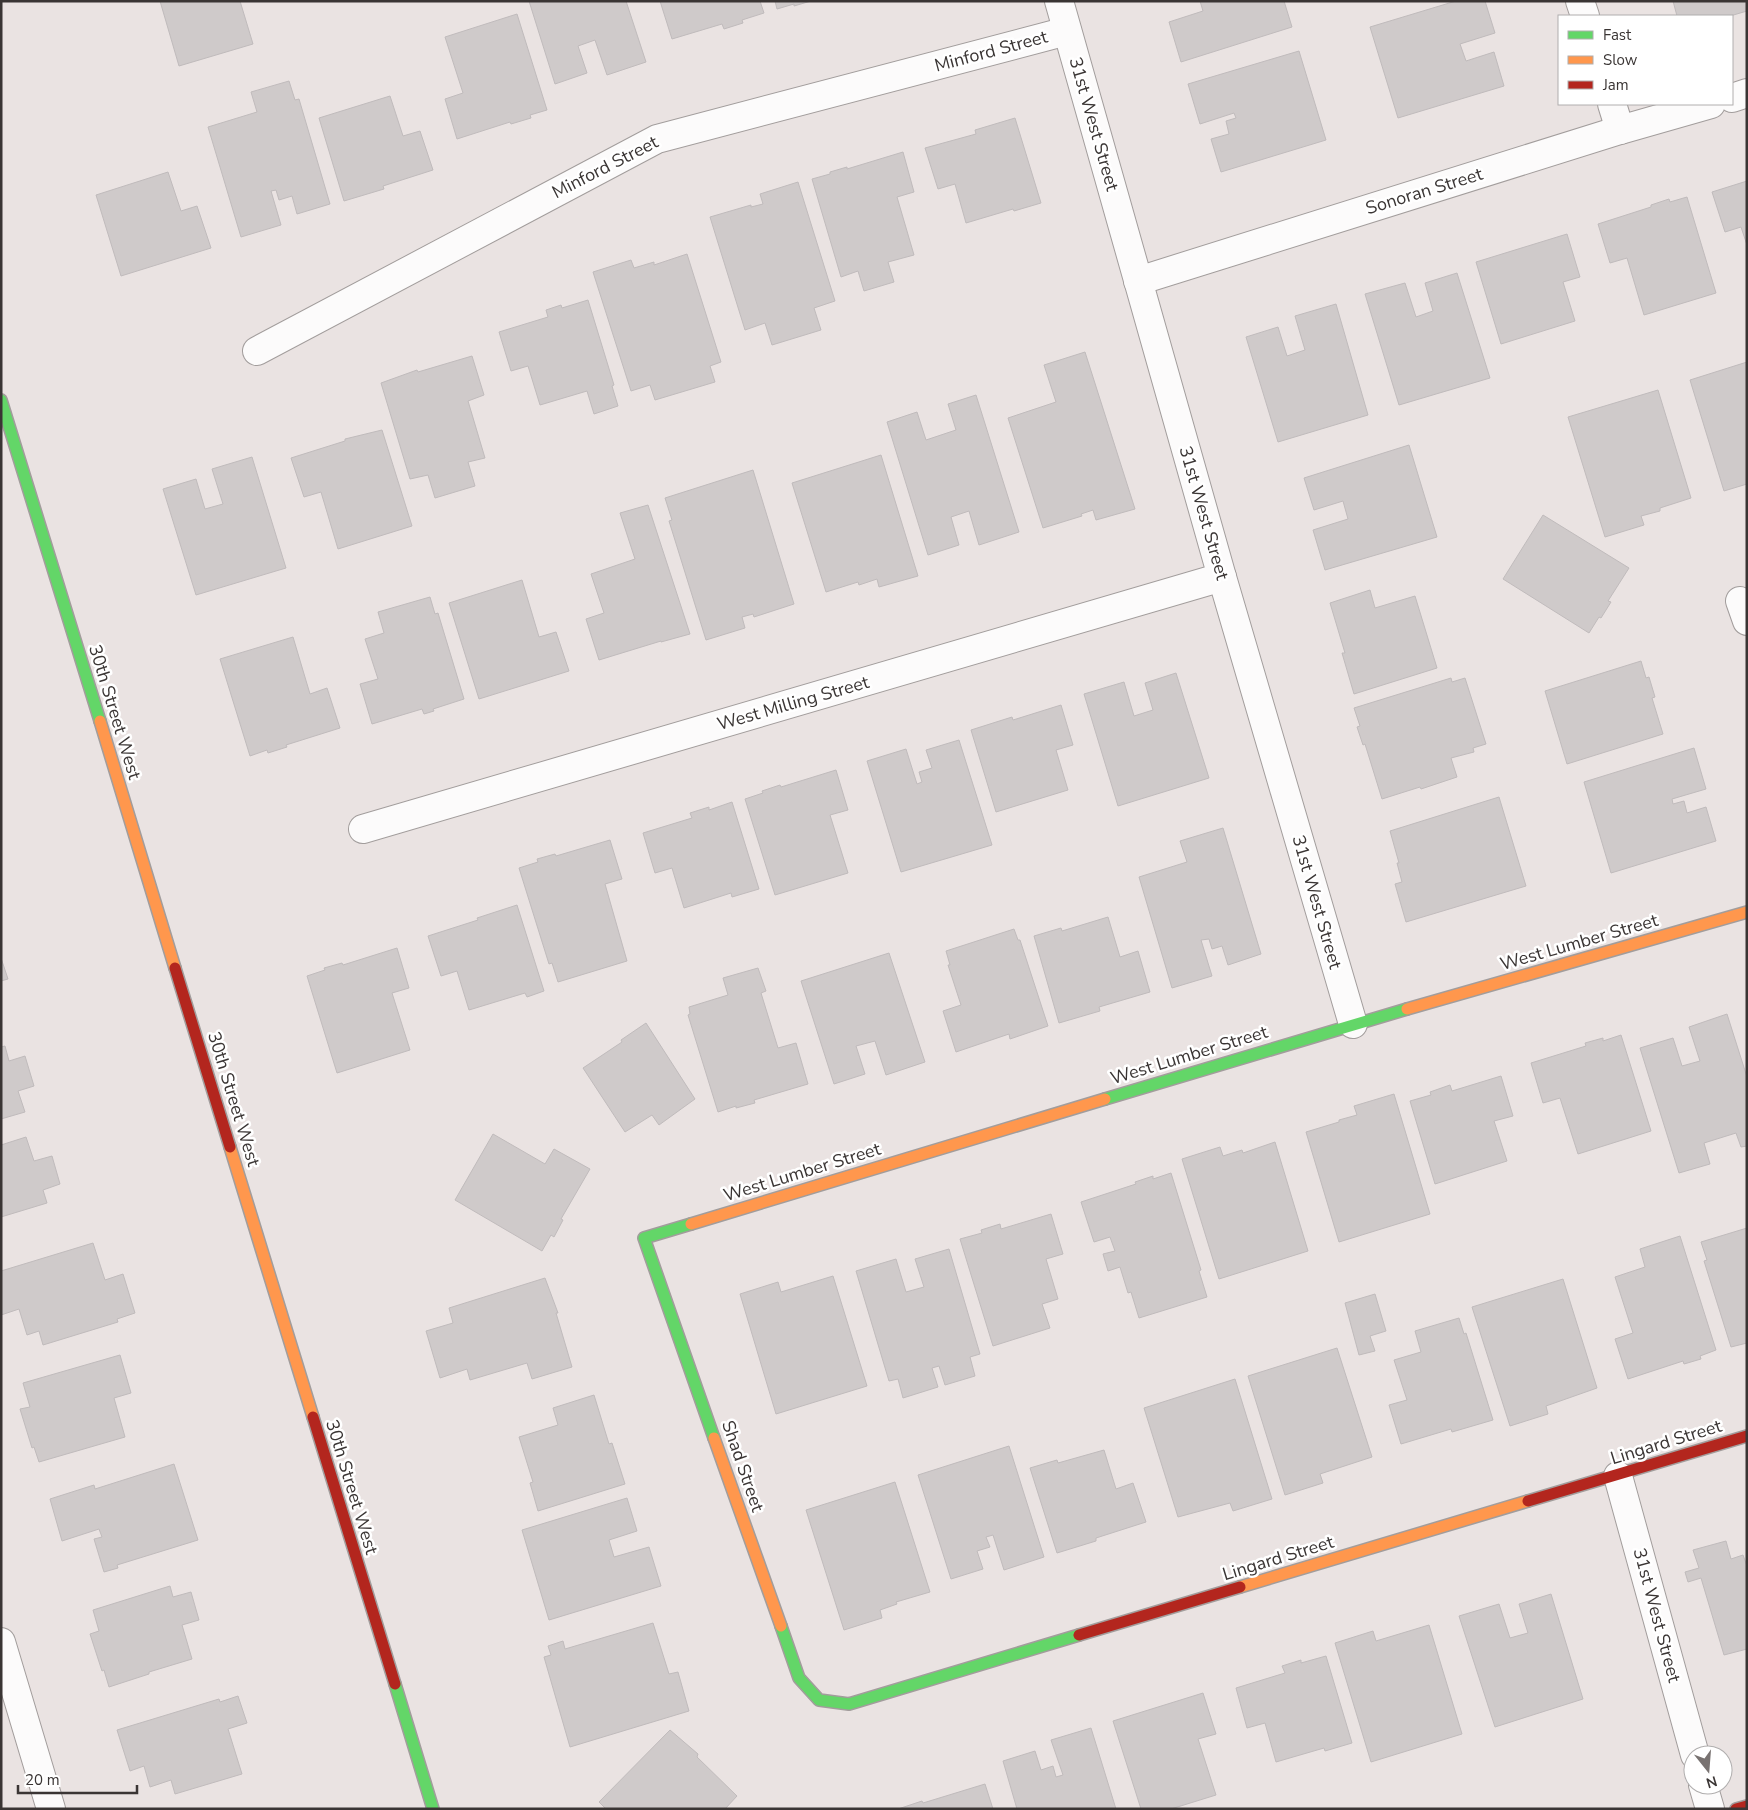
<svg xmlns="http://www.w3.org/2000/svg" width="1748" height="1810" viewBox="0 0 1748 1810" font-family="'Nunito Sans',sans-serif">
<style>
.building{fill:#cfcaca;stroke:#c0bbbc}
.lines{fill:none;stroke-linecap:round;stroke-linejoin:round}
.street-casing{stroke:#a29d9c;stroke-width:30}
.fast-casing{stroke:#a29d9c;stroke-width:14}
.slow-casing{stroke:#a29d9c;stroke-width:14}
.jam-casing{stroke:#a29d9c;stroke-width:14}
.street{stroke:#fcfbfb;stroke-width:28}
.fast{stroke:#63d668;stroke-width:11}
.slow{stroke:#ff974d;stroke-width:11}
.jam{stroke:#b3261e;stroke-width:11}
.labels{text-anchor:middle;stroke-width:5;stroke-linejoin:round;paint-order:stroke}
.street-label{font-size:18px;fill:#3a3534;stroke:#fff}
</style>
<rect width="100%" height="100%" fill="#eae3e2"/>
<g class="building">
<path d="M160 1H240L253 44 179 66Z"/>
<path d="M529 1H626L646 62 607 75 595 40 578 46 587 73 555 84Z"/>
<path d="M660 1H760L764 13 742 20 743 23 724 29 722 24 672 39Z"/>
<path d="M775 1H811L794 6V4L777 9Z"/>
<path d="M1200 1H1284L1292 27 1181 62 1169 22 1203 11Z"/>
<path d="M1456 1H1485L1495 33 1460 44 1466 61 1494 52 1504 86 1398 118 1370 27Z"/>
<path d="M1673 1H1747V11L1730 16H1677Z"/>
<path d="M517 14 547 110 530 115 531 118 511 124 510 122 457 139 445 99 463 93 445 37Z"/>
<path d="M1299 51 1326 140 1221 172 1211 139 1229 134 1226 121 1236 118 1234 113 1200 124 1188 84Z"/>
<path d="M289 81 295 100 299 99 330 204 297 214 292 196 279 200 276 190 271 191 281 225 241 237 208 127 257 112 251 92Z"/>
<path d="M390 96 403 136 420 131 433 170 383 186 384 189 344 201 319 118Z"/>
<path d="M1015 118 1041 203 1014 211 1013 209 966 223 955 184 938 189 925 148 976 134 975 130Z"/>
<path d="M903 152 914 192 897 197 914 255 888 262 894 282 864 291 858 271 841 277 812 179 830 174V172L847 167V169Z"/>
<path d="M168 172 181 211 197 206 211 248 121 276 96 195Z"/>
<path d="M1747 181V245L1741 227 1725 232 1712 192Z"/>
<path d="M798 182 835 301 814 308 821 330 772 345 765 323 745 330 710 217 751 205V207L763 204 760 194Z"/>
<path d="M1687 197 1716 293 1644 315 1627 258 1610 263 1598 224 1651 207V205L1669 199 1670 202Z"/>
<path d="M1567 234 1580 277 1563 282 1575 321 1501 344 1476 262Z"/>
<path d="M687 254 721 362 710 366 715 382 655 400 650 385 631 391 593 272 631 260 634 268 654 262V265Z"/>
<path d="M1457 273 1490 378 1399 405 1365 294 1405 283 1416 317 1433 311 1425 283Z"/>
<path d="M588 300 614 385 612 386 618 406 594 414 587 391 540 405 528 366 511 371 499 332 548 317 546 310 561 305 562 308Z"/>
<path d="M1336 304 1368 415 1278 442 1246 337 1278 327 1287 356 1305 350 1295 316Z"/>
<path d="M1085 352 1135 509 1096 520 1093 510 1081 514 1082 516 1043 528 1008 418 1056 402 1044 365Z"/>
<path d="M472 356 484 395 468 401 485 458 468 462 475 486 435 498 428 475 410 479 381 383 417 370 418 372Z"/>
<path d="M1747 362V484L1724 491 1690 380Z"/>
<path d="M1658 390 1691 498 1660 508V511L1641 516 1644 525 1605 537 1568 417Z"/>
<path d="M976 395 1019 532 979 545 969 511 951 517 959 545 928 555 887 422 917 412 926 440 956 430 948 404Z"/>
<path d="M382 430 412 526 338 549 321 492 304 497 291 458 345 441V439Z"/>
<path d="M1409 445 1437 537 1325 570 1313 530 1348 519 1343 501 1314 510 1304 478Z"/>
<path d="M881 455 918 576 879 587 877 579 859 585 858 582 826 592 792 483Z"/>
<path d="M252 457 286 568 196 595 163 489 196 479 205 509 223 504 212 469Z"/>
<path d="M753 470 794 604 754 617 753 614 742 617 745 628 706 640 669 521 672 520 665 498Z"/>
<path d="M648 505 690 634 661 642V641L599 660 586 619 604 613 591 574 635 559 620 513Z"/>
<path d="M1543 515 1629 568 1608 601 1611 602 1601 618 1599 617 1589 633 1503 579Z"/>
<path d="M522 580 539 637 556 632 569 671 479 699 449 603Z"/>
<path d="M1370 590 1375 608 1415 596 1437 668 1354 694 1342 653H1345L1330 603Z"/>
<path d="M430 597 435 614 438 613 464 699 433 709 434 711 424 714 422 709 372 724 360 684 378 679 365 639 384 633 378 612Z"/>
<path d="M293 637 310 694 327 688 340 728 286 745 287 747 268 753 267 750 250 756 220 659Z"/>
<path d="M1641 661 1646 678 1649 677 1655 697 1652 698 1663 734 1567 764 1545 691Z"/>
<path d="M1176 673 1209 778 1118 806 1084 694 1124 682 1134 716 1153 710 1145 683Z"/>
<path d="M1451 678 1452 682 1465 678 1486 744 1473 748 1474 752 1451 758 1457 777 1421 789 1420 787 1382 799 1365 744 1363 745 1357 727 1360 726 1354 708Z"/>
<path d="M1061 705 1073 745 1056 750 1068 790 996 812 971 730 1012 717 1013 720Z"/>
<path d="M959 740 992 845 901 872 867 761 906 749 917 784 922 782 919 772 932 768 926 750Z"/>
<path d="M1694 748 1706 789 1672 799 1673 804 1684 801 1687 813 1706 807 1716 841 1611 873 1584 782Z"/>
<path d="M836 770 848 810 830 815 848 873 775 895 745 799 763 793 762 791 780 785 781 787Z"/>
<path d="M1499 797 1526 886 1406 922 1395 884 1402 882 1397 863H1399L1390 831Z"/>
<path d="M732 802 759 889 732 897 731 893 684 908 672 868 655 873 643 833 692 818 690 813 709 807V810Z"/>
<path d="M1223 828 1261 954 1228 965 1222 946 1212 949 1209 939 1201 940 1212 976 1172 988 1139 877 1187 862 1180 841Z"/>
<path d="M610 840 622 879 605 884 627 961 558 982 552 963 549 964 519 868 538 862 537 859 555 854 556 856Z"/>
<path d="M517 905 544 991 527 997 525 993 469 1010 457 971 441 976 428 936 478 920 477 918Z"/>
<path d="M1108 917 1120 957 1138 951 1150 992 1099 1007 1100 1011 1059 1023 1034 936 1061 928 1062 931Z"/>
<path d="M1014 929 1018 940H1020L1048 1026 1010 1039 1009 1034 956 1052 943 1011 961 1005 948 965H950L946 951Z"/>
<path d="M397 948 409 988 392 993 410 1050 337 1073 307 976 325 970 324 968 342 963 343 965Z"/>
<path d="M889 953 925 1062 886 1075 875 1041 856 1046 865 1074 834 1084 801 981Z"/>
<path d="M1 958 8 979 1 981Z"/>
<path d="M758 968 766 991 761 993 778 1048 796 1043 808 1084 754 1100 755 1103 736 1108V1106L718 1112 688 1015 690 1014 689 1007 728 995 723 978Z"/>
<path d="M1727 1014 1747 1077V1146L1741 1147 1736 1133 1704 1143 1710 1164 1679 1173 1640 1048 1673 1038 1682 1066 1700 1061 1689 1027Z"/>
<path d="M646 1023 695 1099 659 1125 652 1115 625 1132 583 1068 622 1042 621 1040Z"/>
<path d="M1621 1035 1651 1131 1578 1154 1560 1098 1543 1103 1531 1063 1586 1046 1585 1043 1603 1038V1041Z"/>
<path d="M5 1046 9 1061 25 1056 34 1086 18 1091 25 1112 1 1119V1047Z"/>
<path d="M1501 1076 1513 1116 1494 1121 1507 1161 1435 1184 1410 1101 1431 1095 1430 1092 1450 1085 1452 1091Z"/>
<path d="M1394 1094 1430 1214 1339 1242 1306 1132 1339 1122V1120L1357 1115 1354 1106Z"/>
<path d="M493 1134 545 1164 554 1149 590 1169 561 1219 563 1220 554 1237 551 1235 542 1251 455 1200Z"/>
<path d="M26 1137 34 1161 52 1156 60 1184 43 1190 47 1203 1 1217V1145Z"/>
<path d="M1275 1142 1308 1251 1219 1279 1182 1159 1220 1147 1223 1156 1242 1150 1243 1153Z"/>
<path d="M1171 1173 1201 1270 1199 1271 1207 1297 1139 1318 1131 1292 1128 1293 1120 1267 1108 1271 1103 1254 1115 1251 1110 1237 1094 1242 1081 1202 1136 1184 1135 1182 1153 1176V1179Z"/>
<path d="M1051 1214 1063 1254 1046 1259 1058 1299 1042 1304 1050 1328 993 1346 960 1239 982 1233 981 1230 1000 1224 1001 1229Z"/>
<path d="M1747 1228V1343L1731 1347 1704 1261 1707 1260 1701 1242Z"/>
<path d="M1680 1236 1716 1350 1700 1356 1701 1359 1684 1364 1683 1361 1628 1379 1615 1339 1633 1333 1615 1277 1645 1267 1640 1249Z"/>
<path d="M93 1243 105 1280 123 1274 135 1313 117 1319 118 1322 43 1345 39 1331 27 1335 19 1309 1 1315V1271Z"/>
<path d="M949 1249 980 1354 970 1357 975 1376 945 1385 939 1366 932 1368 938 1387 903 1398 898 1379 889 1381 856 1271 896 1259 906 1292 924 1287 915 1259Z"/>
<path d="M833 1276 867 1386 776 1414 740 1294 778 1282 781 1292Z"/>
<path d="M545 1278 558 1313H556L572 1367 532 1379 527 1363 470 1380 467 1369 440 1378 426 1331 453 1323 449 1308Z"/>
<path d="M1563 1279 1597 1388 1546 1406 1548 1414 1510 1426 1472 1307Z"/>
<path d="M1375 1294 1386 1331 1370 1336 1375 1351 1359 1355 1345 1303Z"/>
<path d="M1459 1318 1464 1334 1466 1333 1493 1420 1452 1432 1451 1429 1401 1444 1389 1405 1407 1400 1394 1360 1421 1352 1415 1331Z"/>
<path d="M1337 1348 1372 1457 1320 1474 1323 1483 1285 1495 1248 1376Z"/>
<path d="M120 1355 131 1393 114 1398 125 1437 39 1462 34 1447 32 1448 20 1409 30 1407 23 1383Z"/>
<path d="M1235 1379 1272 1499 1233 1511 1230 1503 1178 1517 1144 1408Z"/>
<path d="M594 1395 609 1444 612 1443 625 1484 538 1511 530 1483 533 1482 519 1437 558 1425 553 1408Z"/>
<path d="M1009 1446 1044 1557 1004 1570 993 1535 986 1537 990 1547 977 1551 983 1569 951 1579 918 1475Z"/>
<path d="M1104 1450 1116 1489 1133 1483 1146 1522 1096 1538V1541L1057 1553 1030 1468 1057 1460 1058 1463Z"/>
<path d="M174 1464 198 1540 117 1565 118 1568 104 1572 94 1539 102 1537 99 1529 62 1541 50 1499 94 1485 95 1489Z"/>
<path d="M895 1482 930 1592 896 1602 897 1604 880 1610 882 1618 844 1630 806 1510Z"/>
<path d="M627 1498 637 1531 609 1540 614 1557 649 1547 661 1586 549 1620 522 1530Z"/>
<path d="M1726 1541 1731 1559 1743 1555 1747 1566V1649L1724 1655 1701 1578 1688 1582 1685 1572 1699 1568 1693 1550Z"/>
<path d="M170 1586 173 1597 191 1592 199 1620 182 1625 192 1659 149 1672V1674L109 1687 104 1670 102 1671 90 1634 99 1631 93 1610Z"/>
<path d="M1551 1594 1583 1699 1495 1727 1459 1616 1499 1604 1510 1638 1528 1633 1519 1604Z"/>
<path d="M653 1623 669 1674 678 1672 689 1711 570 1747 544 1657 551 1655 548 1646 563 1641 565 1649Z"/>
<path d="M1429 1625 1462 1734 1371 1762 1335 1643 1373 1631 1376 1641Z"/>
<path d="M1326 1656 1352 1743 1325 1751 1324 1748 1276 1762 1265 1723 1247 1728 1236 1688 1285 1673 1282 1666 1301 1660V1663Z"/>
<path d="M1203 1693 1216 1734 1198 1739 1216 1795 1171 1809H1141L1113 1721Z"/>
<path d="M238 1696 247 1723 228 1729 242 1774 175 1794 171 1780 150 1787 144 1766 130 1771 117 1730 219 1699 220 1702Z"/>
<path d="M1091 1728 1116 1809H1017L1003 1761 1035 1751 1041 1770 1053 1766 1056 1777 1063 1775 1051 1740Z"/>
<path d="M670 1730 698 1754 697 1757 737 1796 725 1809H606L599 1802Z"/>
<path d="M985 1784 993 1809H898L922 1801 923 1803Z"/>
</g>
<g class="lines">
<defs>
<g id="street">
<path d="M1059 1 1222 577 1353 1024"/>
<path d="M1580 1 1585 16"/>
<path d="M1732 98 1747 93"/>
<path d="M1612 104 1620 130"/>
<path d="M1138 281 1620 130 1711 104"/>
<path d="M257 351 657 139 1067 31"/>
<path d="M1740 601 1747 621"/>
<path d="M363 829 1222 577"/>
<path d="M1618 1476 1695 1755"/>
<path d="M1 1642 51 1809"/>
<path d="M1703 1785 1710 1809"/>
</g>
<g id="fast">
<path d="M1 400 100 721"/>
<path d="M1105 1099 1407 1009"/>
<path d="M691 1224 644 1238 714 1438"/>
<path d="M781 1626 799 1678 819 1700 849 1704 1079 1635"/>
<path d="M395 1684 433 1809"/>
</g>
<g id="slow">
<path d="M100 721 175 968"/>
<path d="M1407 1009 1747 912"/>
<path d="M230 1147 313 1417"/>
<path d="M691 1224 1105 1099"/>
<path d="M714 1438 781 1626"/>
<path d="M1240 1587 1528 1501"/>
</g>
<g id="jam">
<path d="M175 968 230 1147"/>
<path d="M313 1417 395 1684"/>
<path d="M1528 1501 1747 1436"/>
<path d="M1079 1635 1240 1587"/>
<path d="M1736 1809 1747 1806"/>
</g>
</defs>
<use href="#street" class="street-casing"/>
<use href="#fast" class="fast-casing"/>
<use href="#slow" class="slow-casing"/>
<use href="#jam" class="jam-casing"/>
<use href="#street" class="street"/>
<use href="#fast" class="fast"/>
<use href="#slow" class="slow"/>
<use href="#jam" class="jam"/>
</g>
<g class="labels">
<g class="street-label">
<text transform="translate(991 51) rotate(-15)" y="6">Minford Street</text>
<text transform="translate(1094 124) rotate(74)" y="6">31st West Street</text>
<text transform="translate(605 167) rotate(-27)" y="6">Minford Street</text>
<text transform="translate(1424 191) rotate(-17)" y="6">Sonoran Street</text>
<text transform="translate(1204 513) rotate(74)" y="6">31st West Street</text>
<text transform="translate(793 703) rotate(-16)" y="6">West Milling Street</text>
<text transform="translate(115 712) rotate(73)" y="6">30th Street West</text>
<text transform="translate(1317 902) rotate(74)" y="6">31st West Street</text>
<text transform="translate(1579 942) rotate(-16)" y="6">West Lumber Street</text>
<text transform="translate(1189 1055) rotate(-17)" y="6">West Lumber Street</text>
<text transform="translate(234 1099) rotate(73)" y="6">30th Street West</text>
<text transform="translate(802 1172) rotate(-17)" y="6">West Lumber Street</text>
<text transform="translate(1666 1442) rotate(-17)" y="6">Lingard Street</text>
<text transform="translate(743 1466) rotate(71)" y="6">Shad Street</text>
<text transform="translate(352 1487) rotate(73)" y="6">30th Street West</text>
<text transform="translate(1278 1558) rotate(-17)" y="6">Lingard Street</text>
<text transform="translate(1657 1615) rotate(75)" y="6">31st West Street</text>
</g>
</g>
<rect width="1748" height="1810" fill="none" stroke="#3a3534" stroke-width="5"/>
<rect x="1558" y="15" width="175" height="90" fill="#ffffff" stroke="#b0aeae"/>
<rect x="1568" y="31" width="25" height="8" fill="#63d668" stroke="#b0aeae"/>
<text x="1603" y="40" font-size="15" fill="#3a3534">Fast</text>
<rect x="1568" y="56" width="25" height="8" fill="#ff974d" stroke="#b0aeae"/>
<text x="1603" y="65" font-size="15" fill="#3a3534">Slow</text>
<rect x="1568" y="81" width="25" height="8" fill="#b3261e" stroke="#b0aeae"/>
<text x="1603" y="90" font-size="15" fill="#3a3534">Jam</text>
<g transform="translate(1708 1770) rotate(163)"><circle r="24" fill="#ffffff" stroke="#b0aeae"/>
<path d="M0-4L9 19L0 12L-9 19Z" fill="#787271"/>
<text y="-8" font-size="14" font-weight="bold" text-anchor="middle" fill="#3a3534">N</text>
</g>
<path d="M18 1785v8h119v-8" fill="none" stroke="#3a3534" stroke-width="2.5"/>
<text x="25" y="1785" font-size="15" fill="#3a3534" stroke="#ffffff" stroke-width="4" paint-order="stroke">20 m</text>
</svg>
